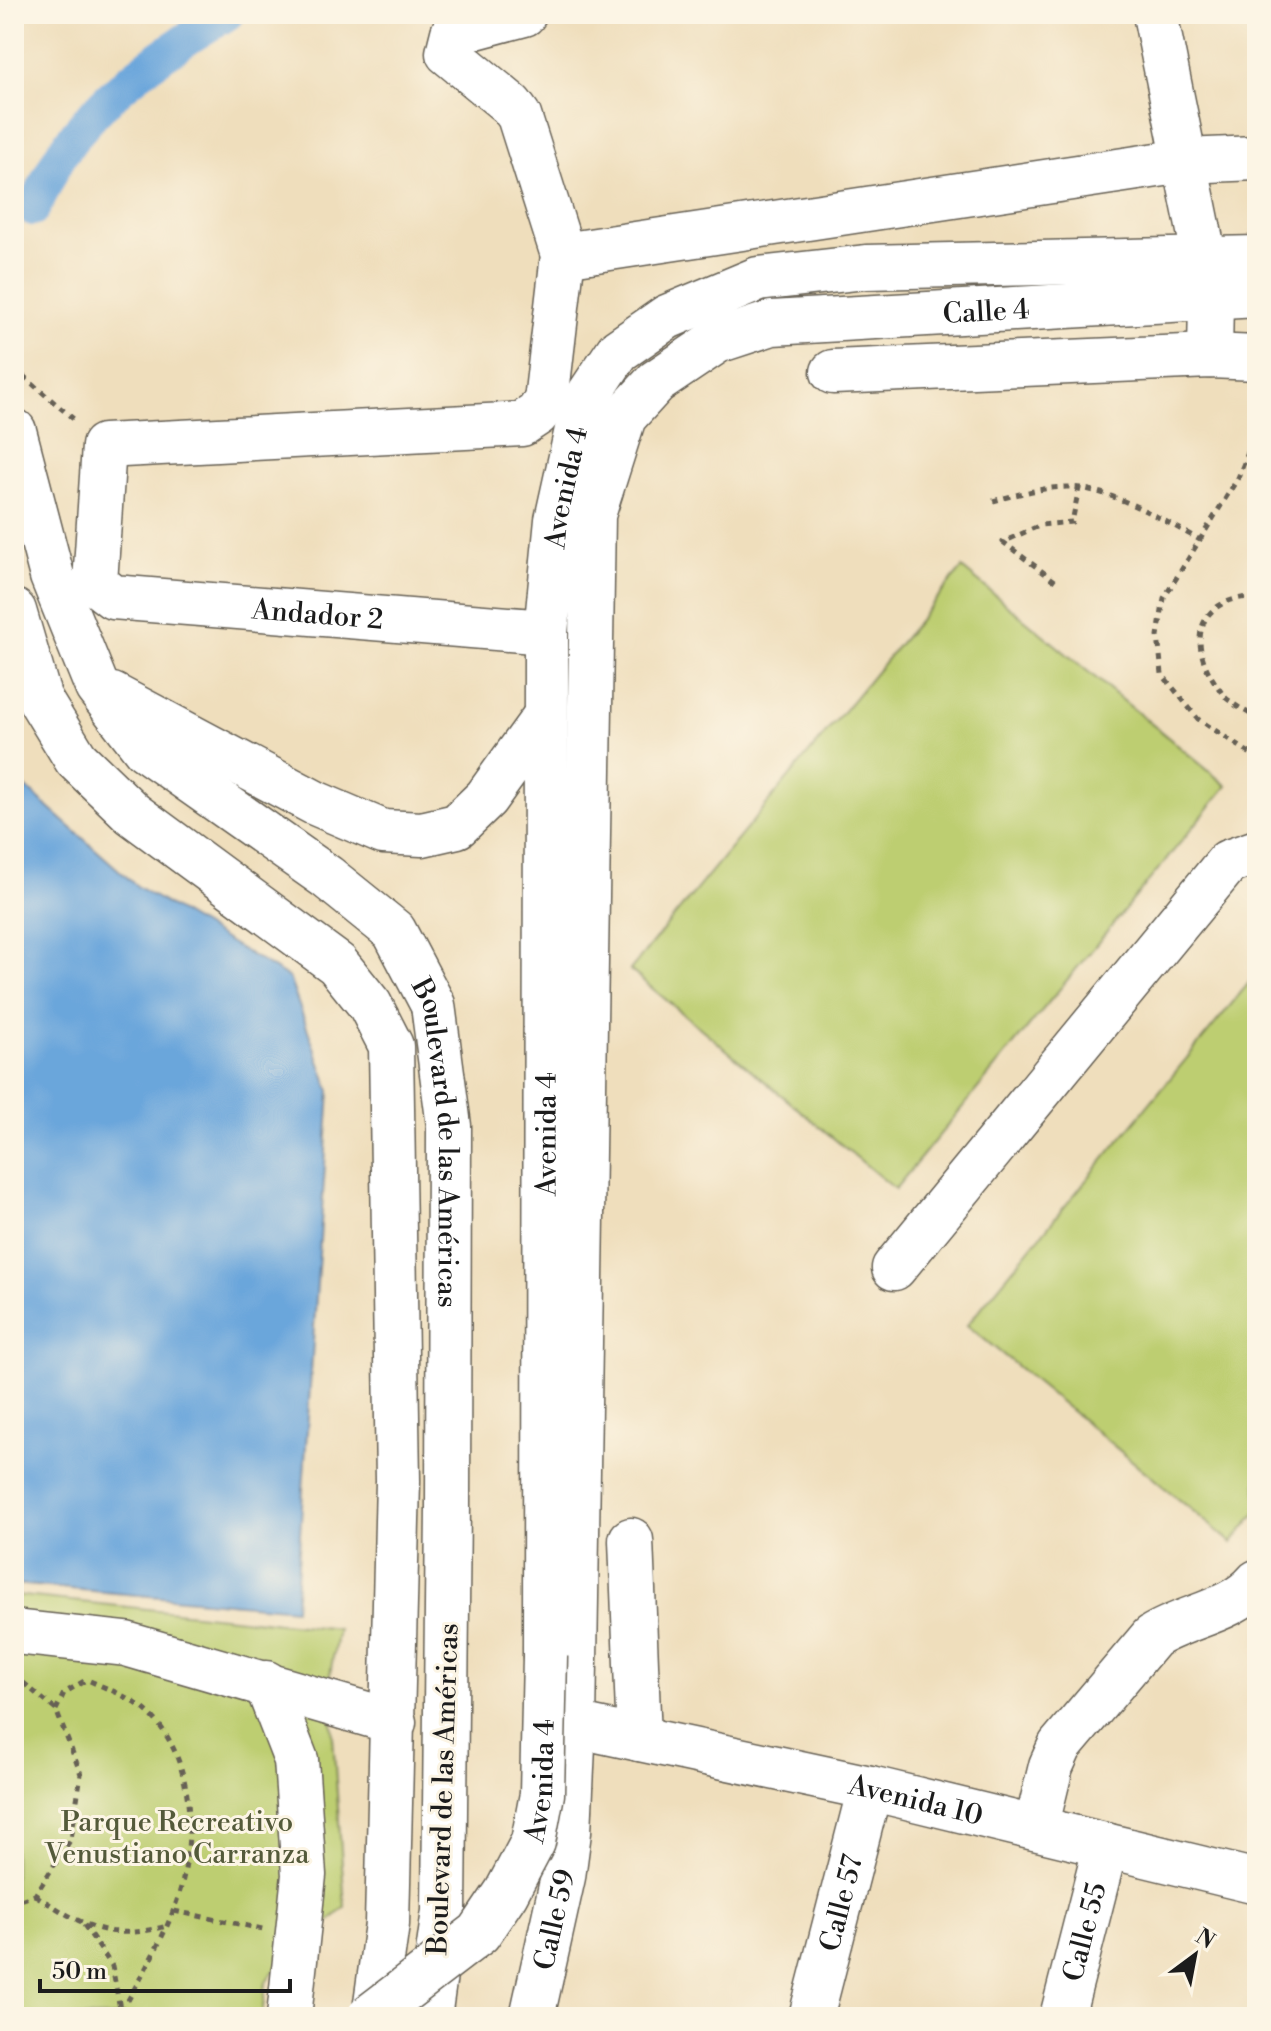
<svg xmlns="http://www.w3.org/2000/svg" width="1271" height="2031" viewBox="0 0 1271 2031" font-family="'Libre Bodoni',serif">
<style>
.green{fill:#bdce71;stroke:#6c7546;stroke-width:2}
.water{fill:#6ba6db;stroke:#44617c;stroke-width:2}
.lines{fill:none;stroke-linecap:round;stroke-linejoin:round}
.canal{stroke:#6ba6db;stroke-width:34}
.minor-casing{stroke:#666054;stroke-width:47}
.major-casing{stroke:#666054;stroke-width:47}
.path{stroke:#666054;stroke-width:5;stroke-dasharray:6 6;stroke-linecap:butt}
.minor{stroke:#fff;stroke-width:44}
.major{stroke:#fff;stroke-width:44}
.major-bridge-casing{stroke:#666054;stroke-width:47;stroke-linecap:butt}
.major-bridge{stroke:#fff;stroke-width:44}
.labels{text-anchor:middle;stroke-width:6;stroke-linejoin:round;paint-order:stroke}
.street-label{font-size:28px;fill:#1c1c1c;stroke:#fcf5e5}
.park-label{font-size:28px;fill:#545a3a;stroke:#fcf5e5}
</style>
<rect width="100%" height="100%" fill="#fcf5e5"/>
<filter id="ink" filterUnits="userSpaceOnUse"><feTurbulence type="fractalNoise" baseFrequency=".0125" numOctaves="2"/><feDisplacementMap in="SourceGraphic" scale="16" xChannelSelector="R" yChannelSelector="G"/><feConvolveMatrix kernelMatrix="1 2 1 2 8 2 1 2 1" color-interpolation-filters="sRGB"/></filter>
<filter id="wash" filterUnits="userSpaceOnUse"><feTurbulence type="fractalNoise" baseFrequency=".006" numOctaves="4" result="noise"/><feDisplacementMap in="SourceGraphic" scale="32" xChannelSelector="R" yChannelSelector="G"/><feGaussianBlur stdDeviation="1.8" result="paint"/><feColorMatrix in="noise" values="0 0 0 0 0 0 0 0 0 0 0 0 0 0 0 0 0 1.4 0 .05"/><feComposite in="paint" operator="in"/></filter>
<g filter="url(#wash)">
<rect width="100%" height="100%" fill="#efdebc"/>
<g class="green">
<path d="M962 568 1227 786 895 1189 630 970Z"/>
<path d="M1257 973V1512L1232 1543 967 1325Z"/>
<path d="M14 1595 338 1629 329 1680 345 1907 277 1967 266 1982 262 2017H14Z"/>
</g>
<path class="water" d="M14 777 138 887 289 978 330 1091 295 1609 14 1584Z"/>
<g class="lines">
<path class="canal" d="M33 209C43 191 51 170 62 153 104 91 164 52 227 14"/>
</g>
</g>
<g filter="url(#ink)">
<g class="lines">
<defs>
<g id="minor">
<path id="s1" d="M524 14 453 33 448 53 511 105 519 116 563 255 546 401 537 414 522 424 104 446 95 583 113 597 546 632"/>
<path d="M1155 14 1205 260 1211 298 1210 356"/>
<path d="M563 255 1184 161 1257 158"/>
<path d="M833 372 1210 356 1257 358"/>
<path d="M894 1268 1228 862 1257 852"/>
<path d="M631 1540 639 1739"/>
<path d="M14 1632 126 1644 394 1722"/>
<path d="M266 1683 296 1760 304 1875 289 2017"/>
<path id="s2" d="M574 1725 870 1788 1257 1882"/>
<path d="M1036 1828 1051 1766 1060 1746 1152 1637C1185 1616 1232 1612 1257 1582"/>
<path id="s3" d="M811 2017 870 1788"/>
<path id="s4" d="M1062 2017 1106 1845"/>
</g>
<g id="major">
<path id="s5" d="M14 431 52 576 97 687 145 749 327 877 394 931 433 1005 449 1126 448 1505 444 1911 429 2017"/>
<path d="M14 611 40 700 76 759 133 814 337 964 370 1005 391 1046 398 1481 387 1924 374 2017"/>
<path d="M112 695 315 803 383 832 422 834 457 826 486 798 543 719"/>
<path id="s6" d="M545 1656 546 632 557 520 578 425 590 393 618 351 667 317 758 279 866 267 1257 258"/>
<path id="s7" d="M532 2017 563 1877 569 1832 574 1725 593 515 624 417 656 382 717 341 772 323 1257 295"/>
</g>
</defs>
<use href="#minor" class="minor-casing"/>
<use href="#major" class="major-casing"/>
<g class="path">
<path d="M14 368 77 422"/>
<path d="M1252 416 1251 445 1238 478 1164 598 1158 636 1162 674 1198 719 1257 758"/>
<path d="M1252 446 1257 461"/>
<path d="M993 501C1019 494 1053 484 1080 488 1122 495 1163 520 1200 540"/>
<path d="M1055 581 1003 542 1041 525 1072 522 1079 488"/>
<path d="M1257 597C1202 596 1185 637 1214 681 1219 688 1223 697 1230 701 1238 708 1248 712 1257 718"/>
<path d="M14 1675 56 1710 81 1774 71 1839 35 1895 14 1902"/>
<path d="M90 1681C113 1691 140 1701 157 1722 198 1773 196 1855 172 1914 158 1949 137 1983 119 2017"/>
<path d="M56 1710 64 1693 86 1680"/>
<path d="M35 1895C85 1926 107 1942 167 1926"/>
<path d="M174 1911 263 1929"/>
<path d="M84 1925 112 1966 121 2014"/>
</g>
<use href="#minor" class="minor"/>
<use href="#major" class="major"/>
<defs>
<g id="major-bridge">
<path id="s8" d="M369 2017 479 1933 506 1893 533 1842 542 1794 545 1656"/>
</g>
</defs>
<use href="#major-bridge" class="major-bridge-casing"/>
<use href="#major-bridge" class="major-bridge"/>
</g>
</g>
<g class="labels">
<g class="street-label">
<text dy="10" stroke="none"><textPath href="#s7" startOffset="2002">Calle 4</textPath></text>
<text dy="10" stroke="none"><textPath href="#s6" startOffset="1170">Avenida 4</textPath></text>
<text dy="10" stroke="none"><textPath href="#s1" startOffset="1300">Andador 2</textPath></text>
<text dy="10" stroke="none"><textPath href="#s6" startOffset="522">Avenida 4</textPath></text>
<text dy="10" stroke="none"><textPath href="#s5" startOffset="878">Boulevard de las Américas</textPath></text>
<text dy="10" stroke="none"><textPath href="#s8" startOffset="306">Avenida 4</textPath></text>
<text transform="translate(442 1789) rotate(-88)" y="10">Boulevard de las Américas</text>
<text dy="10" stroke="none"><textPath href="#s2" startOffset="350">Avenida 10</textPath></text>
<text dy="10" stroke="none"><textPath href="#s3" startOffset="118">Calle 57</textPath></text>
<text dy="10" stroke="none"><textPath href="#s7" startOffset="100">Calle 59</textPath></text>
<text dy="10" stroke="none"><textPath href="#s4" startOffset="88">Calle 55</textPath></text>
</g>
<g class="park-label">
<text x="177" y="1831">Parque Recreativo<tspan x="177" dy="32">Venustiano Carranza</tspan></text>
</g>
</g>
<rect width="1271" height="2031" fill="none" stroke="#fcf5e5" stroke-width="48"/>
<g transform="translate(1195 1955) rotate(32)" stroke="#fcf5e5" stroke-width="6" paint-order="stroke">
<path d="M0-6L14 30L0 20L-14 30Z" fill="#1c1c1c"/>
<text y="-12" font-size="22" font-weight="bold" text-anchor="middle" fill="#1c1c1c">N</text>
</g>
<path d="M40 1979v12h250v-12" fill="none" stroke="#1c1c1c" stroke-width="4"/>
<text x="52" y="1979" font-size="24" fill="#1c1c1c" stroke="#fcf5e5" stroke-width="6" paint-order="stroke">50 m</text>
</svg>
